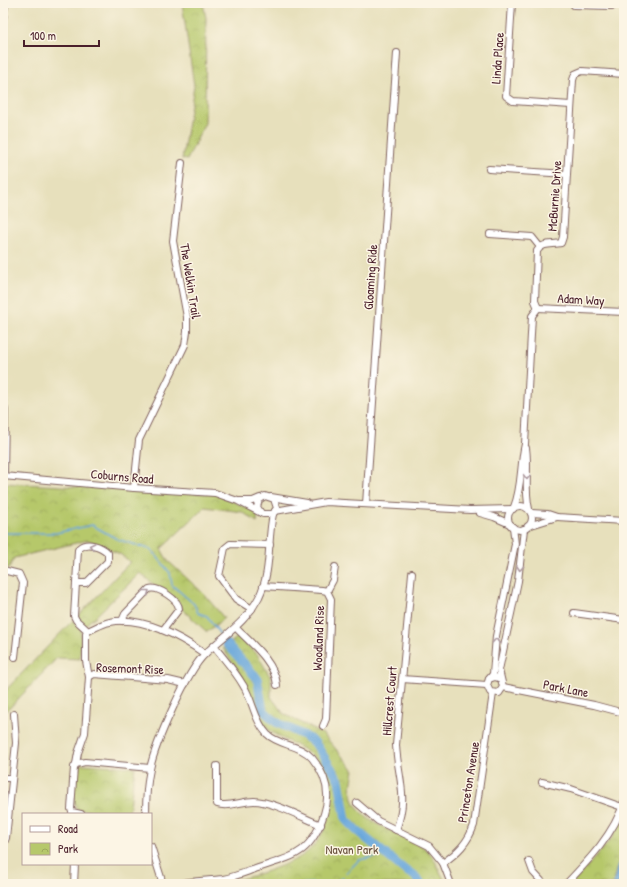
<svg xmlns="http://www.w3.org/2000/svg" width="627" height="887" viewBox="0 0 627 887" font-family="'Patrick Hand',sans-serif">
<style>
.park{fill:url(#park-crowns);stroke:#80744b}
.water{fill:#69a7db;stroke:#5a6383}
.lines{fill:none;stroke-linecap:round;stroke-linejoin:round}
.stream{stroke:#69a7db;stroke-width:1.5}
.river{stroke:#69a7db;stroke-width:9}
.minor-casing{stroke:#81635e;stroke-width:8}
.minor{stroke:#fff;stroke-width:6}
.oneway{stroke:#ae9aa0}
.labels{text-anchor:middle;stroke-width:3;stroke-linejoin:round;paint-order:stroke}
.street-label{font-size:13px;fill:#4a1f2b;stroke:#fcf5e5}
.park-label{font-size:13px;fill:#6a523e;stroke:#fcf5e5}
</style>
<defs>
<pattern id="park-crowns" width="20" height="18" patternUnits="userSpaceOnUse"><rect width="20" height="18" fill="#b6c86b"/><path d="M2 6a3 3 0 1 1 6 0M12 15a3 3 0 1 1 6 0" fill="none" stroke="#9eab5d"/></pattern>
</defs>
<rect width="100%" height="100%" fill="#fcf5e5"/>
<filter id="ink" filterUnits="userSpaceOnUse"><feTurbulence type="fractalNoise" baseFrequency=".025" numOctaves="2"/><feDisplacementMap in="SourceGraphic" scale="8" xChannelSelector="R" yChannelSelector="G"/><feConvolveMatrix kernelMatrix="1 2 1 2 8 2 1 2 1" color-interpolation-filters="sRGB"/></filter>
<filter id="wash" filterUnits="userSpaceOnUse"><feTurbulence type="fractalNoise" baseFrequency=".012" numOctaves="4" result="noise"/><feDisplacementMap in="SourceGraphic" scale="16" xChannelSelector="R" yChannelSelector="G"/><feGaussianBlur stdDeviation="0.9" result="paint"/><feColorMatrix in="noise" values="0 0 0 0 0 0 0 0 0 0 0 0 0 0 0 0 0 1.4 0 .05"/><feComposite in="paint" operator="in"/></filter>
<g filter="url(#wash)">
<rect width="100%" height="100%" fill="#e7e0bc"/>
<g class="park">
<path d="M182 3H203L206 18 205 123 187 160 182 159 194 86Z"/>
<path d="M3 483 217 494 258 513 257 522 242 512 205 507 161 549 168 561 203 593 224 618 207 632 183 610 177 600 153 584 140 573 96 616 85 625 77 617 130 562 120 554 88 540 14 558 9 568 3 567Z"/>
<path d="M73 620 81 630 80 659 57 658 3 715V693Z"/>
<path d="M238 637 257 654 271 678V697L284 714 323 734 354 770C353 777 350 787 352 794 356 824 401 832 422 846 437 857 437 870 447 884H211C235 883 287 867 306 853 333 832 339 786 317 760 301 743 277 741 262 723 253 712 251 691 243 678 237 668 229 659 223 648Z"/>
<path d="M81 764 135 767 129 814 77 810C71 800 72 773 81 764Z"/>
<path d="M624 815V884H572L612 838Z"/>
</g>
<path class="water" d="M624 849V865L621 867 624 884H613L616 870Z"/>
<g class="lines">
<g class="stream">
<path d="M3 533H56L92 525 117 539 152 550 170 573 172 585 194 604 198 613 207 616 222 637"/>
<path d="M346 873 359 860 387 854"/>
<path d="M303 884C315 882 332 887 343 877"/>
</g>
<path class="river" d="M226 643 257 678 263 710 276 722 305 736 315 743 339 780 346 820 356 830 406 871 414 875 421 884"/>
</g>
</g>
<g filter="url(#ink)">
<g class="lines">
<defs>
<g id="minor">
<path d="M512 3 506 96 513 101 571 105"/>
<path d="M574 5 611 6 624 3"/>
<path d="M3 19 5 3"/>
<path d="M489 169 567 174"/>
<path d="M490 234 532 237 540 247"/>
<path d="M538 308 535 301 537 251C543 242 552 245 561 243L563 237 573 80 575 74 582 71 624 74"/>
<path d="M538 308 624 312"/>
<path d="M3 400 5 410 4 476"/>
<path d="M526 448C529 468 524 489 529 509"/>
<path d="M3 476 134 488 215 493 238 501 263 514H273L277 508 274 499 265 496 259 500 257 507 261 513"/>
<path d="M134 488 139 440 185 345 187 332V317L173 241 182 163"/>
<path d="M271 497 307 503"/>
<path d="M240 501H253L260 498"/>
<path d="M366 504 397 53"/>
<circle cx="520" cy="518" r="12"/>
<path d="M514 507C522 488 520 465 525 444L532 316 538 308"/>
<path d="M275 511 326 502 470 510 513 509"/>
<path d="M480 513 494 517 510 524"/>
<path d="M531 513 548 514 557 517 624 521"/>
<path d="M528 526 557 517"/>
<path d="M3 570 19 574 23 583 15 657"/>
<path d="M77 583H86L108 561V553C101 546 87 541 79 548L78 550 74 616 76 620 88 631C95 628 103 623 110 622 141 615 181 637 205 654"/>
<path d="M263 586 322 590 327 591 331 599 326 719 323 726"/>
<path d="M327 591 333 580 335 567"/>
<path d="M252 609 236 599 219 576 225 548 230 544 270 545"/>
<path d="M574 613 624 620"/>
<path d="M122 621 125 614 149 589C158 586 179 600 179 609L163 630"/>
<path d="M236 628C251 643 275 662 277 685"/>
<path d="M88 631 86 634V661L89 677"/>
<path d="M402 679 487 685"/>
<path d="M489 679 493 674 496 636 515 544 513 527"/>
<path d="M501 679 495 677 489 679 487 685 490 692 499 693 503 687 499 670 518 581 524 529"/>
<path d="M503 687 594 705 624 713"/>
<path d="M76 764 78 753 85 733 89 677 94 674 168 680 185 684"/>
<path d="M217 766V804C229 808 241 801 254 801 271 801 304 818 321 825"/>
<path d="M3 778H12"/>
<path d="M542 782 571 789 622 807"/>
<path d="M357 803 378 821 429 846 443 863 451 884"/>
<path d="M81 814 72 812 71 809 74 767 76 764 85 762 150 768"/>
<path d="M146 814C146 799 147 783 150 769 155 744 187 671 205 654 225 634 245 624 259 597 272 570 267 542 273 514"/>
<path d="M396 830C409 795 398 780 396 745L412 573"/>
<path d="M3 845 6 838 16 743 14 714"/>
<path d="M151 846 163 884"/>
<path d="M3 854V865"/>
<path d="M529 861 533 872 544 884"/>
<path d="M443 863C457 853 468 843 474 825L493 693"/>
<path d="M74 884 75 864"/>
<path d="M178 884C193 880 208 881 223 879 234 877 246 872 258 868 294 856 311 854 324 814 331 794 326 775 312 758 300 744 279 746 267 734 254 720 253 700 243 685 235 671 224 659 214 646"/>
<path d="M566 884C589 860 614 834 624 802"/>
</g>
</defs>
<use href="#minor" class="minor-casing"/>
<use href="#minor" class="minor"/>
</g>
<defs><path id="oneway-chevron" d="M-2-3.5L2.5 0L-2 3.5" fill="none" stroke-width="1.6" stroke-linecap="round" stroke-linejoin="round"/></defs>
<g class="oneway">
<use href="#oneway-chevron" transform="translate(527 477) rotate(91)"/>
<use href="#oneway-chevron" transform="translate(92 546) rotate(-167)"/>
<use href="#oneway-chevron" transform="translate(520 568) rotate(96)"/>
<use href="#oneway-chevron" transform="translate(147 592) rotate(-38)"/>
<use href="#oneway-chevron" transform="translate(496 641) rotate(-86)"/>
</g>
</g>
<g class="labels">
<g class="street-label">
<text transform="translate(497 58) rotate(-86)" y="5">Linda Place</text>
<text transform="translate(554 196) rotate(-86)" y="5">McBurnie Drive</text>
<text transform="translate(370 277) rotate(-86)" y="5">Gloaming Ride</text>
<text transform="translate(191 281) rotate(81)" y="5">The Welkin Trail</text>
<text transform="translate(581 299) rotate(3)" y="5">Adam Way</text>
<text transform="translate(122 476) rotate(5)" y="5">Coburns Road</text>
<text transform="translate(318 638) rotate(-88)" y="5">Woodland Rise</text>
<text transform="translate(130 668) rotate(2)" y="5">Rosemont Rise</text>
<text transform="translate(566 688) rotate(11)" y="5">Park Lane</text>
<text transform="translate(389 701) rotate(-85)" y="5">Hillcrest Court</text>
<text transform="translate(468 782) rotate(-81)" y="5">Princeton Avenue</text>
</g>
<g class="park-label">
<text x="352" y="854">Navan Park</text>
</g>
</g>
<rect width="627" height="887" fill="none" stroke="#fcf5e5" stroke-width="16"/>
<rect x="22" y="813" width="130" height="52" fill="#fcf5e5" stroke="#b59f9b"/>
<rect x="30" y="826" width="20" height="6" fill="#ffffff" stroke="#b59f9b"/>
<text x="58" y="833" font-size="12" fill="#4a1f2b">Road</text>
<rect x="30" y="843" width="20" height="12" fill="url(#park-crowns)" stroke="#b59f9b"/>
<text x="58" y="853" font-size="12" fill="#4a1f2b">Park</text>
<path d="M24 40v6h75v-6" fill="none" stroke="#4a1f2b" stroke-width="2"/>
<text x="30" y="40" font-size="12" fill="#4a1f2b" stroke="#fcf5e5" stroke-width="3" paint-order="stroke">100 m</text>
</svg>
